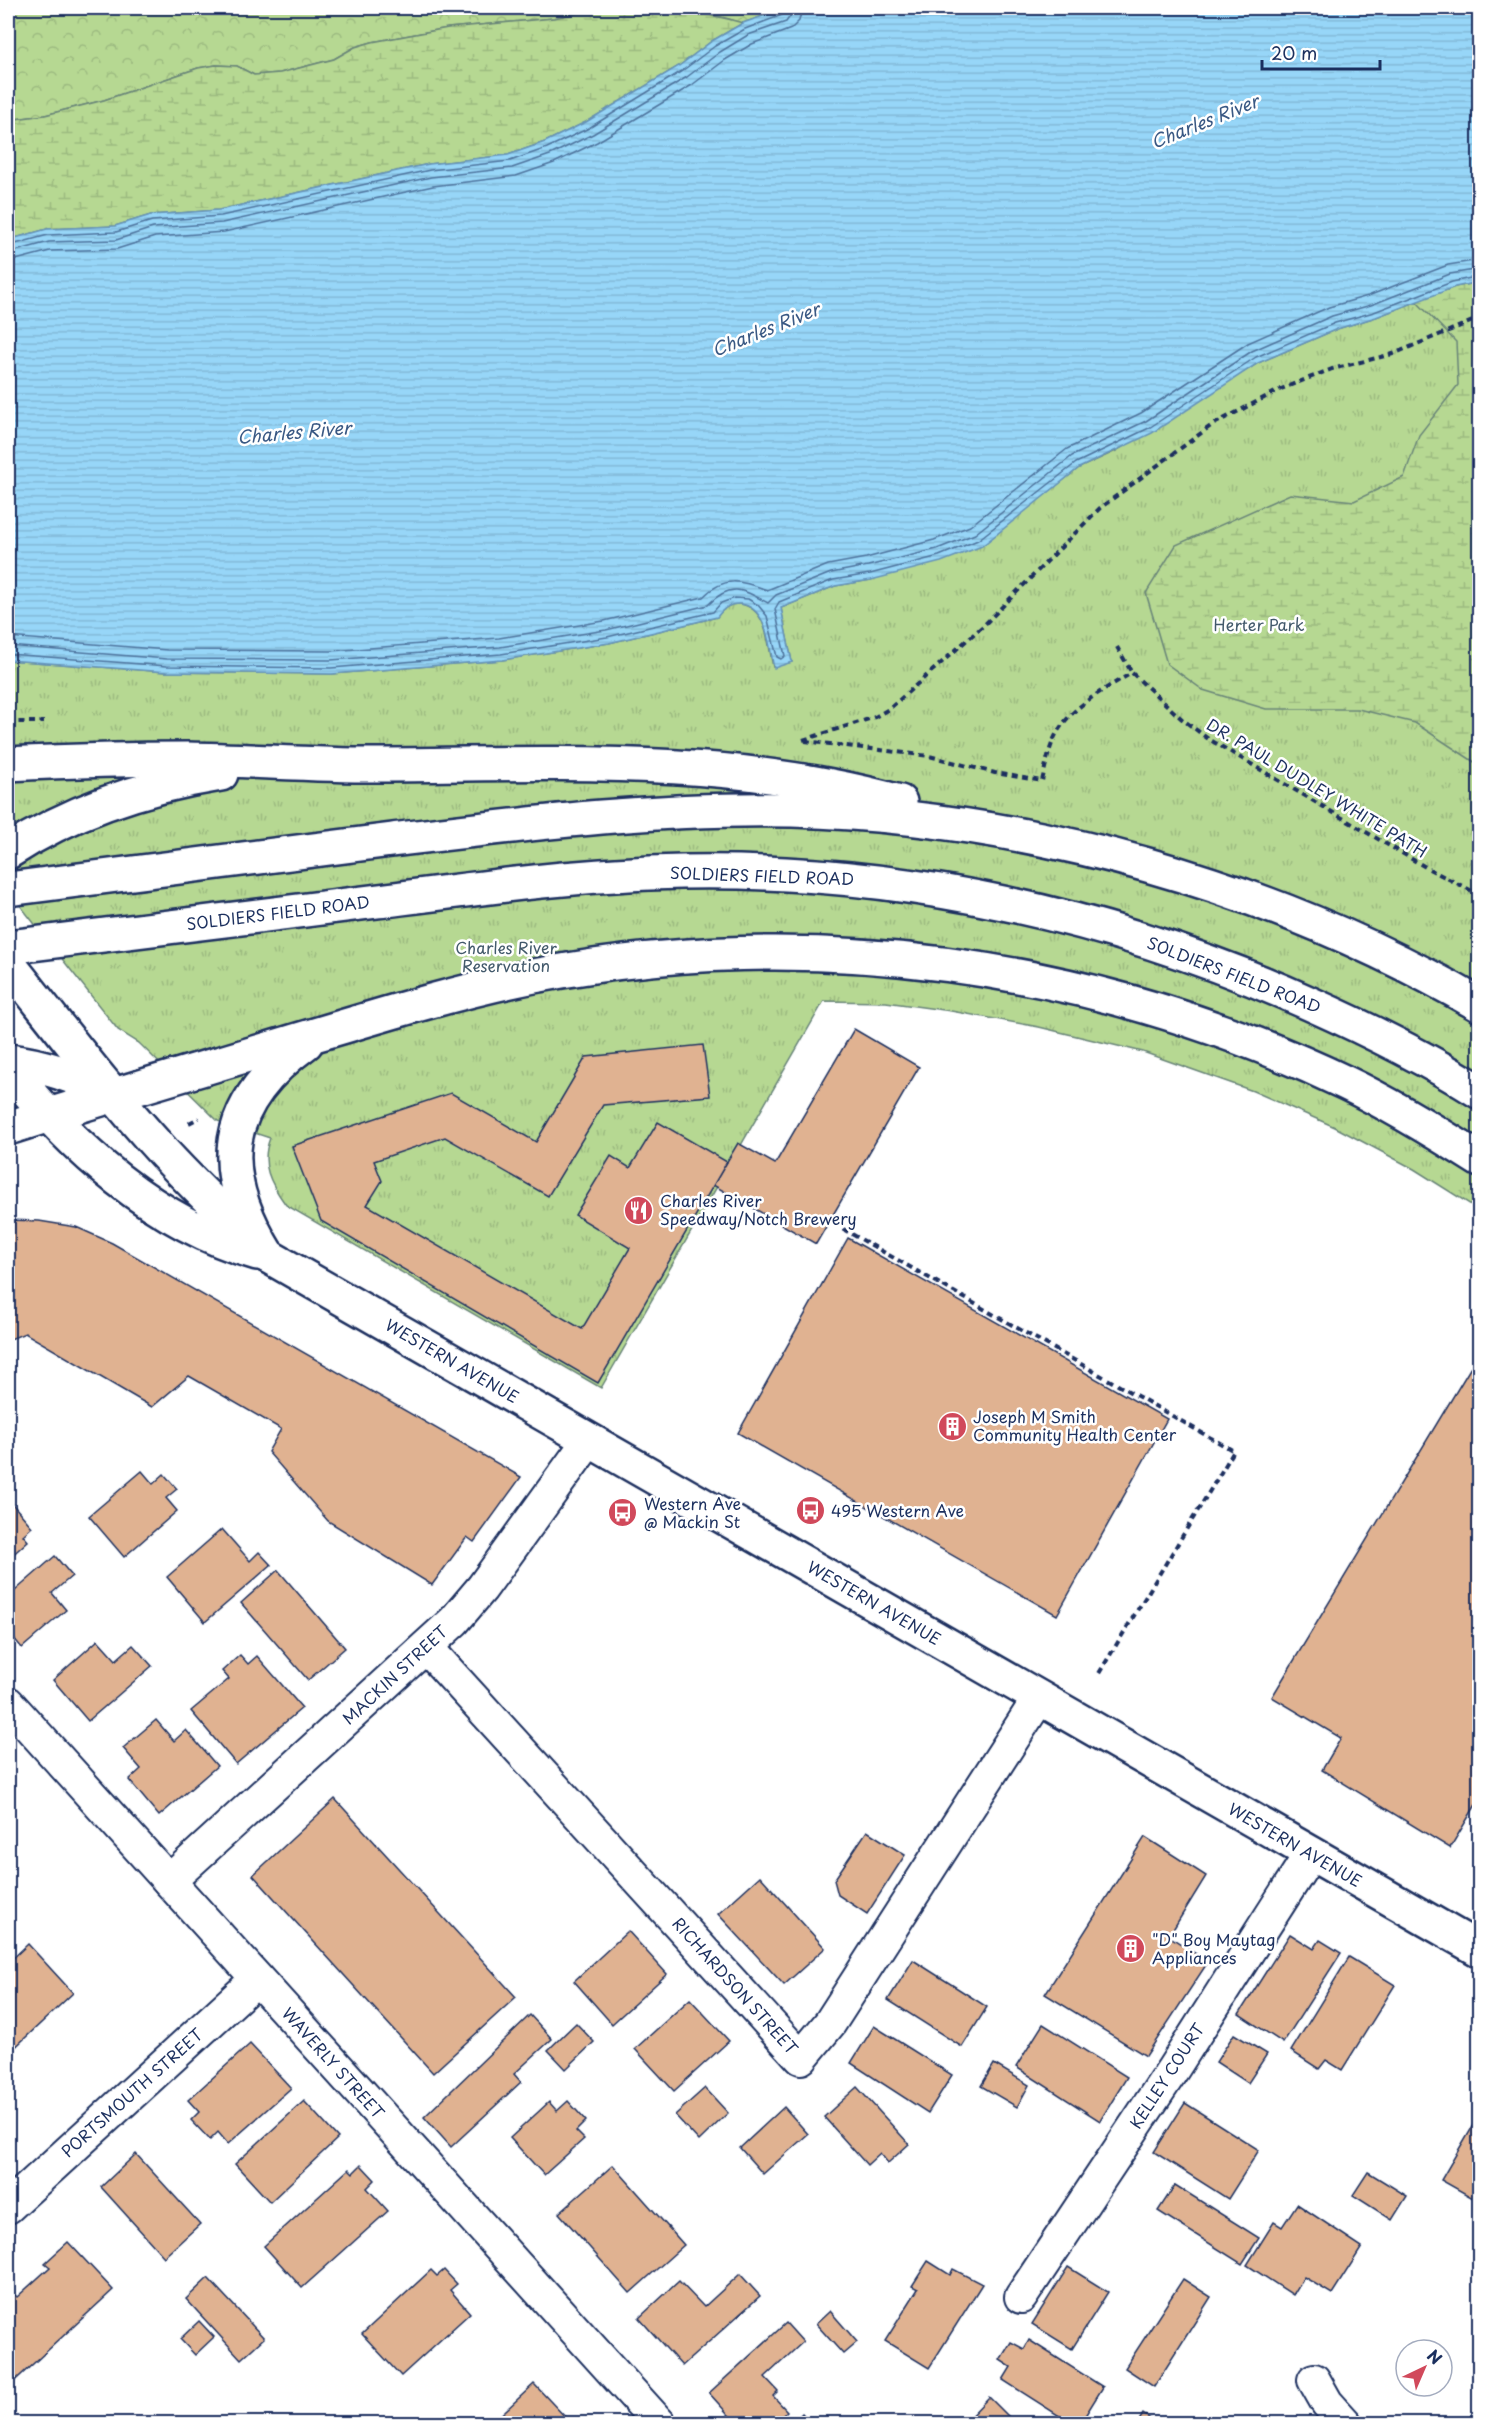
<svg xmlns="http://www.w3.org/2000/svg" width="1487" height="2431" viewBox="0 0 1487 2431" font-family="'Playpen Sans',sans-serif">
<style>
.grass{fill:url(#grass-tufts);stroke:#688478;stroke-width:1.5}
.forest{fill:url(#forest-crowns);stroke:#688478;stroke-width:1.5}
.wetland{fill:url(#wetland-marsh);stroke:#688478;stroke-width:1.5}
.water{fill:url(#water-rules);stroke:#6593ba;stroke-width:1.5}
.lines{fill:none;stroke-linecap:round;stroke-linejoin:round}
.shore{stroke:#4d729c;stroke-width:1.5}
.building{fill:#e0b291;stroke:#1b2f5e;stroke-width:1.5}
.minor-casing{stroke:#1b2f5e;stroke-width:36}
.secondary-casing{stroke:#1b2f5e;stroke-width:38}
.primary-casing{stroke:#1b2f5e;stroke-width:38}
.path{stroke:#1b2f5e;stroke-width:4;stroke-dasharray:6 4.5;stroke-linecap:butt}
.minor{stroke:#fff;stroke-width:32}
.secondary{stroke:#fff;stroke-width:33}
.primary{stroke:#fff;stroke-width:33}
.labels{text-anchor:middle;stroke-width:5;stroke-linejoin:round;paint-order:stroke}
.park-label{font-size:16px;fill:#42596b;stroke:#fff}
.street-label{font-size:16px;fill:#1b2f5e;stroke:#fff}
.poi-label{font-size:16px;fill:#1b2f5e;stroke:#fff;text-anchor:start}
.water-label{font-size:18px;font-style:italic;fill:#3a5984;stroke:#fff}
</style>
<defs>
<pattern id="grass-tufts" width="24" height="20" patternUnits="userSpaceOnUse" patternTransform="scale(1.5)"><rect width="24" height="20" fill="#b6d892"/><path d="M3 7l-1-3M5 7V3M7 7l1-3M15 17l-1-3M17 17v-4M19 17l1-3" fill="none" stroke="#9cba80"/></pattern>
<pattern id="forest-crowns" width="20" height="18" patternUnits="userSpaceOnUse" patternTransform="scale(1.5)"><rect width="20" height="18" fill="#b6d892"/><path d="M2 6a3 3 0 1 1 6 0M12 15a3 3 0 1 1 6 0" fill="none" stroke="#9cba80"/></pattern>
<pattern id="wetland-marsh" width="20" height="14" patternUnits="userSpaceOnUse" patternTransform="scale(1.5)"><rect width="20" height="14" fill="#b6d892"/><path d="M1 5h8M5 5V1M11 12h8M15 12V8" fill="none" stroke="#9cba80"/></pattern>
<pattern id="water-rules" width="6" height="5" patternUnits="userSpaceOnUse" patternTransform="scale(1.5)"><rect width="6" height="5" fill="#97d6f8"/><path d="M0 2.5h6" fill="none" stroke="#82b8d7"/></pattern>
</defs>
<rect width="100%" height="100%" fill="#fff"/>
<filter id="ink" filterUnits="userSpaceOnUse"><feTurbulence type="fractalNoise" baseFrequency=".0167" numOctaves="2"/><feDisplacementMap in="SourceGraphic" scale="12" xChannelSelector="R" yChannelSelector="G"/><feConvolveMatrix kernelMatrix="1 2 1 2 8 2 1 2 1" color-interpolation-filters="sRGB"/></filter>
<g filter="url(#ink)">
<path class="grass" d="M1479 282V1210L1414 1169 1335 1127 1253 1091 1143 1052 1039 1027 951 1011 886 1002 824 1001 601 1388 286 1205C270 1183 260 1164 270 1138L218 1121 139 1043 118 1030 8 890V660L166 672 332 674 502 660 609 643 717 617C723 609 729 603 740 604 768 608 768 646 773 667L792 662 781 608 835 586 871 580 1052 489 1079 468 1116 451 1258 363 1337 329 1376 317 1455 287Z"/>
<g class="forest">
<path d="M8 8H621L586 11 554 18 448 28 372 42 355 47 334 59 280 73 254 75 237 66 216 65 198 68 104 100 45 115 8 120Z"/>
<path d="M660 8H786L743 23 708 13Z"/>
</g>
<g class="wetland">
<path d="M621 8C663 8 702 11 743 23L712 41 679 66 586 122 545 142 508 155 429 164 219 210 151 215 115 226 47 229 8 240V120L45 115 104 100 198 68 216 65 237 66 254 75 280 73 334 59 355 47 372 42 448 28 554 18 586 11Z"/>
<path d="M1479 282V765L1415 723 1358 709H1266L1203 690 1167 664 1146 593 1176 545 1290 494 1354 501 1404 477 1419 435 1458 385 1456 342 1416 301 1455 287Z"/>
</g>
<path class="water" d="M786 8H1479V282L1455 287 1376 317 1337 329 1258 363 1152 433 1079 468 982 546 941 562 871 580 835 586 781 608 792 662 774 668C769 647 768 608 741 604 729 603 723 609 717 617L609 643 502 660 332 674 166 672 8 660V240L47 229 115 226 151 215 219 210 429 164 508 155 545 142 586 122 679 66 712 41 743 23Z"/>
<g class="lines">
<g class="shore">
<path d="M8 246 48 235 116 232 152 221 221 216 430 170 510 161 547 148 589 128 682 71 715 46 745 29 782 15 785 8"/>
<path d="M8 253 49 242 116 240 153 228 222 223 431 177 512 168 550 155 593 134 687 77 720 52 748 35 786 22 791 15 793 8"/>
<path d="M8 262 50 251 117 249 155 237 224 232 433 186 516 176 554 163 597 142 692 85 725 60 752 44 791 29 799 21 802 8"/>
<path d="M8 637 167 650 331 651 499 638 604 621 703 597C724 575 742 581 767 590L828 565 866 558 934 540 970 526 1067 449 1141 413 1248 343 1329 307 1368 296 1448 265 1480 260"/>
<path d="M8 646 167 659 331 660 500 647 606 630 708 605C731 581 744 590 768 603L776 595 831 573 868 566 937 549 975 534 1072 456 1146 421 1252 351 1332 316 1371 305 1450 274 1480 269"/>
<path d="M8 654 167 666 331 668 501 654 607 637 713 612 721 603 735 598 748 599 758 605 767 616 777 657 781 659 785 656 775 609 779 602 833 580 870 574 939 556 978 540 1076 463 1149 428 1256 357 1335 323 1374 312 1452 282 1480 276"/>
</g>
</g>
<g class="building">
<path d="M854 1029 919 1067 816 1244 713 1185 738 1143 775 1164Z"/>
<path d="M703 1045 710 1096 603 1105 548 1196 445 1137 374 1161 382 1181 367 1205 582 1329 630 1248 575 1215 611 1156 630 1168 658 1122 727 1162 598 1383 321 1221 292 1146 451 1093 536 1142 586 1057Z"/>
<path d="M8 1220 39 1221 76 1227 112 1243 521 1477 474 1542 467 1537 432 1585 328 1521 268 1452 281 1429 189 1376 152 1407 25 1333 8 1340Z"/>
<path d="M848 1238 1167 1419 1057 1615 738 1433Z"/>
<path d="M1480 1352V1798L1450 1848 1322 1770 1341 1738 1272 1697Z"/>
<path d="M142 1471 153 1484 164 1474 177 1489 166 1498 177 1511 124 1557 89 1516Z"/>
<path d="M9 1500 32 1527 23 1535 28 1541 8 1559Z"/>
<path d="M222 1529 250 1561 259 1552 271 1565 205 1622 167 1577Z"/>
<path d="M55 1556 72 1576 52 1593 66 1610 22 1648 8 1631V1597Z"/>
<path d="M278 1570 345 1648 308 1680 241 1603Z"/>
<path d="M98 1640 116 1660 133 1645 152 1666 88 1721 53 1680Z"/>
<path d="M240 1655 248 1664 257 1656 302 1708 236 1764 191 1711 229 1679 222 1671Z"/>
<path d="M156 1720 174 1741 186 1730 217 1766 159 1816 129 1780 141 1769 123 1748Z"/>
<path d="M335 1799 516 1997 433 2073 253 1875Z"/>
<path d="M867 1831 905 1855 867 1914 838 1895 834 1880Z"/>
<path d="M1145 1837 1206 1876 1169 1936 1208 1962 1146 2056 1045 1994Z"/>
<path d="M760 1876 825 1948 784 1985 718 1914Z"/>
<path d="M628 1931 667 1974 612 2024 574 1981Z"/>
<path d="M1290 1934 1314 1949 1320 1940 1341 1953 1283 2043 1239 2014Z"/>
<path d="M28 1944 73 1993 8 2054V1963Z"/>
<path d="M1349 1957 1395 1985 1342 2070 1326 2060 1319 2069 1291 2051Z"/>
<path d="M913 1960 987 2007 962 2047 888 2000Z"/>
<path d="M690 1999 729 2041 674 2091 635 2049Z"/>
<path d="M530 2015 552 2039 514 2074 521 2082 451 2147 424 2117Z"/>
<path d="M576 2023 594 2042 566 2069 548 2050Z"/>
<path d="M1043 2024 1127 2077 1100 2121 1016 2067Z"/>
<path d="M874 2026 952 2075 928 2113 851 2063Z"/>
<path d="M1234 2034 1267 2054 1248 2083 1216 2062Z"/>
<path d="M250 2044 291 2088 228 2144 218 2132 210 2140 191 2120 199 2112 188 2100Z"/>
<path d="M994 2064 1029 2085 1017 2107 981 2086Z"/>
<path d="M857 2087 909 2144 888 2163 880 2153 867 2165 824 2117Z"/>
<path d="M705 2088 728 2113 699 2141 675 2115Z"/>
<path d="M304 2101 338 2138 270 2202 235 2164Z"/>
<path d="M568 2101 586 2121 576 2131 584 2139 544 2175 510 2138 549 2102 557 2111Z"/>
<path d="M1185 2103 1259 2150 1228 2199 1154 2152Z"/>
<path d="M784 2107 808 2134 763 2174 740 2148Z"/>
<path d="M1480 2113V2202L1441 2180Z"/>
<path d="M136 2154 200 2224 164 2257 101 2187Z"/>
<path d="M361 2165 375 2180 367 2188 388 2211 302 2288 264 2246 349 2169 353 2173Z"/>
<path d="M613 2165 684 2245 630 2293 559 2213Z"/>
<path d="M1368 2172 1407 2196 1392 2220 1353 2195Z"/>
<path d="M1175 2185 1259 2238 1242 2264 1158 2211Z"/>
<path d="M1297 2204 1362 2247 1332 2294 1304 2277 1293 2295 1247 2265 1274 2222 1282 2227Z"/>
<path d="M68 2242 113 2290 8 2387V2296L12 2292 17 2297 50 2267 45 2263Z"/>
<path d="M928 2261 950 2275 953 2269 982 2284 929 2368 885 2341 918 2289 912 2286Z"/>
<path d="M1068 2267 1108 2292 1072 2349 1032 2324Z"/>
<path d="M431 2270 437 2276 444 2270 457 2284 450 2290 470 2313 401 2376 362 2334Z"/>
<path d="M740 2274 760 2296 682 2366 639 2318 679 2281 704 2307Z"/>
<path d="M208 2278 264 2338 241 2359 186 2299Z"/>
<path d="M1183 2279 1211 2297 1154 2387 1125 2368Z"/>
<path d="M830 2311 857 2342 843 2354 816 2324Z"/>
<path d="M199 2321 214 2337 195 2355 180 2339Z"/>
<path d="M786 2323 803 2342 765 2377 778 2391 773 2396 787 2411 774 2424H737L709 2393Z"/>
<path d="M1029 2340 1103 2387 1080 2424H1072L1003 2380 1011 2367 1000 2360 1011 2342 1024 2349Z"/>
<path d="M534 2384 569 2421 567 2424H491Z"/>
<path d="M989 2397 1016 2424H963Z"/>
<path d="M802 2413 812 2424H791Z"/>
<path d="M1143 2414 1158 2424H1137Z"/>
</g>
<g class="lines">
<defs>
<g id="minor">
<path d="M426 1647 801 2058 830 2023 1039 1698"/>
<path d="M8 1703 660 2424"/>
<path d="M169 1881 454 1621 482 1588 589 1440"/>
<path d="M8 2207 257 1979"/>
<path d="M1021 2297 1173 2069 1311 1853"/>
<path d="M1314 2380 1327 2403 1346 2424"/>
</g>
<g id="secondary">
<path d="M8 963C59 1027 109 1093 164 1153 197 1189 232 1222 268 1256L1480 1950"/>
<path d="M8 1067C71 1148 156 1224 257 1253"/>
</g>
<g id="primary">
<path d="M8 764C68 761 128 759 188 759 250 760 312 765 374 765 550 764 728 754 900 802"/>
<path d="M8 852C72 810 146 786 221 774"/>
<path d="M8 889C136 873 264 857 392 840 525 824 657 807 792 810 1031 817 1273 885 1480 1005"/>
<path d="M8 947C131 932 255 916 378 901 479 888 580 874 682 872 898 868 1114 915 1311 1004 1369 1030 1426 1058 1480 1092"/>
<path d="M8 1061C46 1065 80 1078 114 1095"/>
<path d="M8 1128C101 1098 195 1071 288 1043 369 1019 450 993 534 976 808 923 1094 963 1346 1083 1392 1105 1436 1132 1480 1160"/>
<path d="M268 1256C214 1169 222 1104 306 1043"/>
</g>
</defs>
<use href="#minor" class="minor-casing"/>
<use href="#secondary" class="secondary-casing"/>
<use href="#primary" class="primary-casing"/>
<g class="path">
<path d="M1117 647 1132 673"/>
<path d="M8 722H44"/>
<path d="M803 740 875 717 889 709 984 625 1100 508 1212 425 1281 389 1332 369 1393 354 1480 318"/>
<path d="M805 741 929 756 995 773 1042 781C1046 765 1049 746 1058 731 1074 705 1106 688 1132 673L1182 719 1207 738 1427 868 1480 895"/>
<path d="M189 1123 199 1118"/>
<path d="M843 1229 1234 1451 1098 1675"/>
</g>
<use href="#minor" class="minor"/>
<use href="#secondary" class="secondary"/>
<use href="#primary" class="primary"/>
</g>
</g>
<defs>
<symbol id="restaurant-disc" viewBox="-11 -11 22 22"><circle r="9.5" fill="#d1495b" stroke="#fff"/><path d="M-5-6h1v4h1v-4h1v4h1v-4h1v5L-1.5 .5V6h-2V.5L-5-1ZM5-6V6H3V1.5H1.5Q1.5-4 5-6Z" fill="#fff"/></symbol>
<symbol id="building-disc" viewBox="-11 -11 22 22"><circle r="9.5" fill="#d1495b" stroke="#fff"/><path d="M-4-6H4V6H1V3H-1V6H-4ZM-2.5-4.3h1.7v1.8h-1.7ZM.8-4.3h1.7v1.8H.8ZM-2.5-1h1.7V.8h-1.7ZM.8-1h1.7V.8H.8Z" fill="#fff"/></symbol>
<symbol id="bus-disc" viewBox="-11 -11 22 22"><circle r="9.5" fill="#d1495b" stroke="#fff"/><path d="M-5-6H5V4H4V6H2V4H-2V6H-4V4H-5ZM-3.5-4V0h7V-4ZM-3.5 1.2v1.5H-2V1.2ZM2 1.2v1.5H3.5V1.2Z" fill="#fff"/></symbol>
</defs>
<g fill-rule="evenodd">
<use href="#restaurant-disc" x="622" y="1194" width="33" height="33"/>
<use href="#building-disc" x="936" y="1410" width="33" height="33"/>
<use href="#bus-disc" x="794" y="1494" width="33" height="33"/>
<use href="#bus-disc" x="606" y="1496" width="33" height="33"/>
<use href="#building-disc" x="1114" y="1932" width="33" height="33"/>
</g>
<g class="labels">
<g class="park-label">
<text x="1259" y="631">Herter Park</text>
<text x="506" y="954">Charles River<tspan x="506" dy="18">Reservation</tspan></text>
</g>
<g class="street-label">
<text transform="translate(1317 788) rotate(31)" y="6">DR. PAUL DUDLEY WHITE PATH</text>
<text transform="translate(762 876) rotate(2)" y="6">SOLDIERS FIELD ROAD</text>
<text transform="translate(278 913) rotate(-7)" y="6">SOLDIERS FIELD ROAD</text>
<text transform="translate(1234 975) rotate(21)" y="6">SOLDIERS FIELD ROAD</text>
<text transform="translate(452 1361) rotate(30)" y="6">WESTERN AVENUE</text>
<text transform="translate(874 1603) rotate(30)" y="6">WESTERN AVENUE</text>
<text transform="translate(395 1675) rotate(-43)" y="6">MACKIN STREET</text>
<text transform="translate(1295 1845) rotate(30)" y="6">WESTERN AVENUE</text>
<text transform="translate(735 1986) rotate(48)" y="6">RICHARDSON STREET</text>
<text transform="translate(333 2063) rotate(48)" y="6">WAVERLY STREET</text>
<text transform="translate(1167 2076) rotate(-57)" y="6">KELLEY COURT</text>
<text transform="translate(132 2093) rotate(-42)" y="6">PORTSMOUTH STREET</text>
</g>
<g class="poi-label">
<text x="660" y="1207">Charles River<tspan x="660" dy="18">Speedway/Notch Brewery</tspan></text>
<text x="973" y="1423">Joseph M Smith<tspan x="973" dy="18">Community Health Center</tspan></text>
<text x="644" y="1510">Western Ave<tspan x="644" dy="18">@ Mackin St</tspan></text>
<text x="831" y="1517">495 Western Ave</text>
<text x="1152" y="1946">"D" Boy Maytag<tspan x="1152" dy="18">Appliances</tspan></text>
</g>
<g class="water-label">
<text transform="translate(1205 122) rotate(-22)" y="6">Charles River</text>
<text transform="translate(766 330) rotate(-22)" y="6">Charles River</text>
<text transform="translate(294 433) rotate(-5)" y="6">Charles River</text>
</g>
</g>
<rect width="1487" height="2431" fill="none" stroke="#fff" stroke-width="30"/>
<rect x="15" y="15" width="1457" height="2401" fill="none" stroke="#1b2f5e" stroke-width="2" filter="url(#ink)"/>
<g transform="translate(1424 2368) rotate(44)"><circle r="28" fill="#ffffff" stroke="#a4acbf" stroke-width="1.5"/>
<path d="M0-4.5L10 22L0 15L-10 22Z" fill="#d1495b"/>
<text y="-9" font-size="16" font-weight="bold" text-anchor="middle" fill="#1b2f5e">N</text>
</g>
<path d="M1262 60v9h118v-9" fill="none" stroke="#1b2f5e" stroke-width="3"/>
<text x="1271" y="60" font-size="18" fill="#1b2f5e" stroke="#ffffff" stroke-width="4.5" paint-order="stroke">20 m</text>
</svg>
